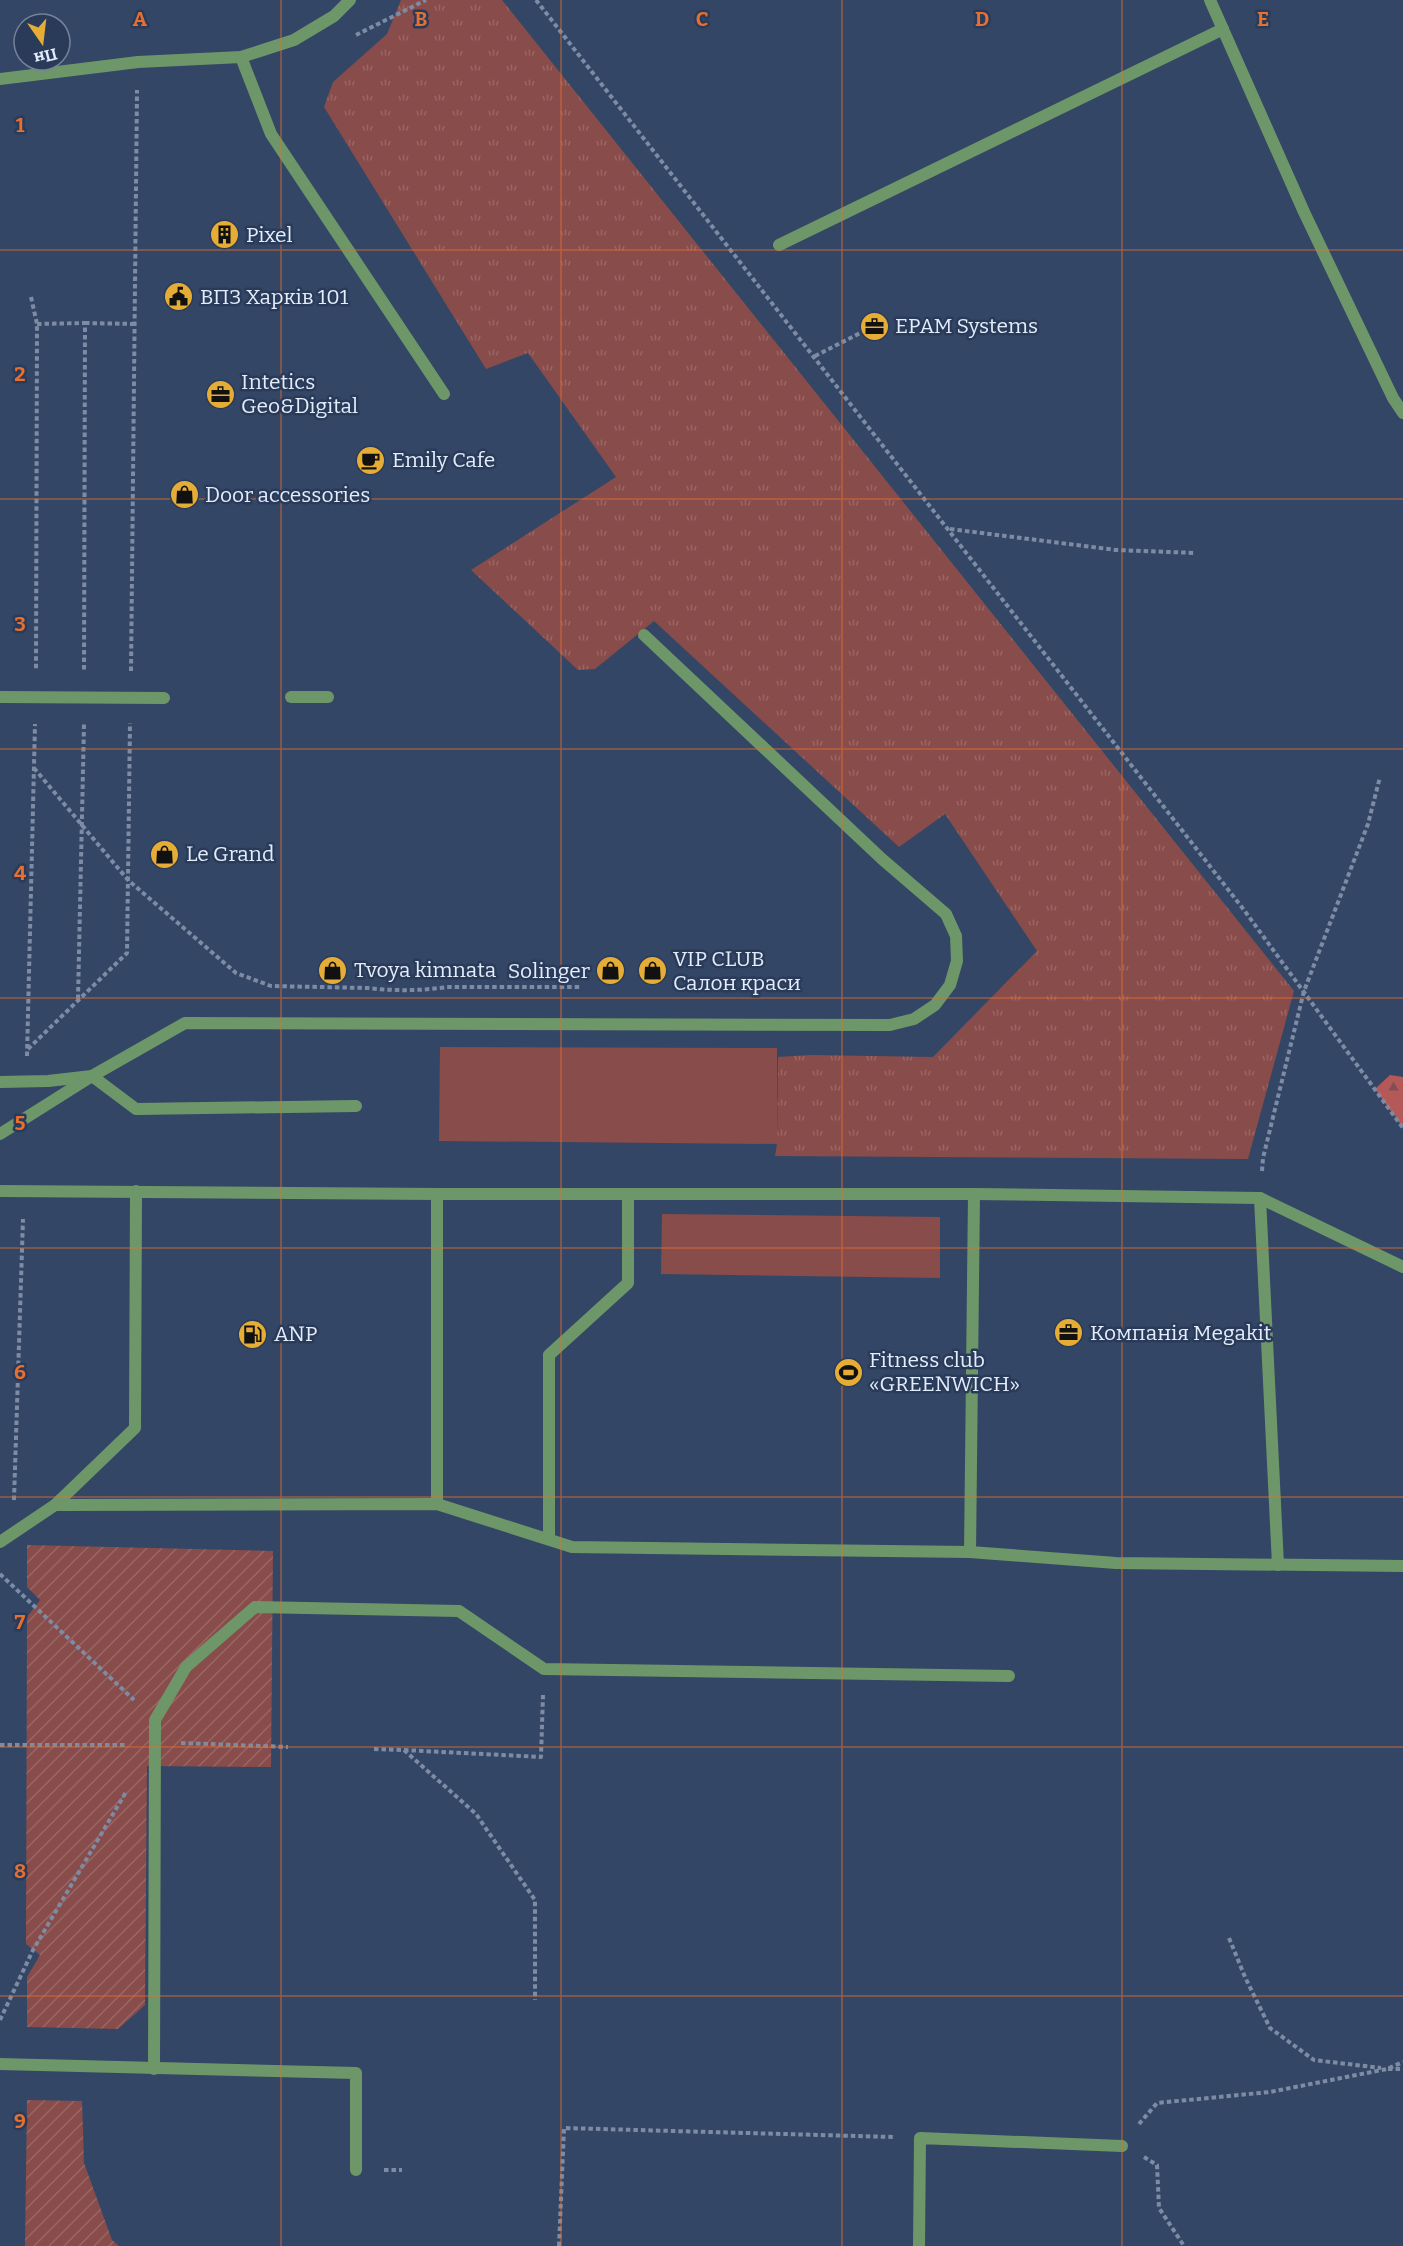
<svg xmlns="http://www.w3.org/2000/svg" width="1403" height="2246" viewBox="0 0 1403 2246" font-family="Bitter,serif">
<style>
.grass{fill:url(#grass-tufts)}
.forest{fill:url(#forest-firs)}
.park{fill:#884c4a}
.garden{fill:url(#garden-furrows)}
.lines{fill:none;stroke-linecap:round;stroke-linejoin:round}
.path{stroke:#7d8ca4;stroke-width:4;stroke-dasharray:4.5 3;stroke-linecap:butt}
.service{stroke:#6e9769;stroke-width:12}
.minor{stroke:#6e9769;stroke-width:12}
.grid{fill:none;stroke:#e76f30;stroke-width:1.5;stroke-opacity:0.55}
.labels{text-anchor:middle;stroke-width:5;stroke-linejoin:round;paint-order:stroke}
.poi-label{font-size:21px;fill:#e3ecfb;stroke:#2a3b5a;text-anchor:start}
.grid-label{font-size:20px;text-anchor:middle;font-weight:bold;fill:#e76f30;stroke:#2a3b5a;stroke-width:5;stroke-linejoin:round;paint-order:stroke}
</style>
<defs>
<pattern id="grass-tufts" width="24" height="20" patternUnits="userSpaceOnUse" patternTransform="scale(1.5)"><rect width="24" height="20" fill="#884c4a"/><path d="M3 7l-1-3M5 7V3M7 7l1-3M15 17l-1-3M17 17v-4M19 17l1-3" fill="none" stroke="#996665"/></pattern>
<pattern id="forest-firs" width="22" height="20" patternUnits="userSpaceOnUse" patternTransform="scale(1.5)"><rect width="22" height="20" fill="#b55858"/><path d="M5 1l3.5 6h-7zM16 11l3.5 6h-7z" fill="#825052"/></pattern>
<pattern id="garden-furrows" width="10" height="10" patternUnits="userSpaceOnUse" patternTransform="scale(1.5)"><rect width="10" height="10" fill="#884c4a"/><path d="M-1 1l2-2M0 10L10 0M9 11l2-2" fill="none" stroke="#996665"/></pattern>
</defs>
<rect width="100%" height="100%" fill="#344665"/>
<path class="grass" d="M401 0H502L1294 991 1248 1159 775 1156 777 1144 778 1057 811 1055 933 1057 1037 951 945 814 899 847 654 621 595 669 578 670 471 570 616 477 528 353 486 369 324 107 333 82 387 34Z"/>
<path class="forest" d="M1390 1075 1403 1077V1128L1375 1089Z"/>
<g class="park">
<path d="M440 1047 777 1048V1144L439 1141Z"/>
<path d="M662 1214 940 1217V1278L661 1274Z"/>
</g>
<g class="garden">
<path d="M27 1545 273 1551 271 1767 147 1766 145 2005 118 2029 27 2027V1977L40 1955 26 1944 27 1617 40 1600 27 1587Z"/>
<path d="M27 2100 82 2101 84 2163 112 2240 119 2246H25Z"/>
</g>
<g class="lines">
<g class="path">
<path d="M536 0 1244 910 1403 1128"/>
<path d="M356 35 426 0"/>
<path d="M31 297 37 324 36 669"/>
<path d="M85 323 135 324"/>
<path d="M37 324 85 323 84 672"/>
<path d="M815 356 874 326"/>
<path d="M950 529 1116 550 1196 553"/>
<path d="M131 671 137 90"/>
<path d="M34 768 128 880 236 973 271 986 368 988C394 991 421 991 447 987H581"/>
<path d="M78 999 84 724"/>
<path d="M28 1049 127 953 130 723"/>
<path d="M27 1056 35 724"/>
<path d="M1262 1171 1263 1158 1304 991 1368 824 1380 777"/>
<path d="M14 1500 23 1219"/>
<path d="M0 1574 134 1700"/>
<path d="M181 1743 288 1747"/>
<path d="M0 1745H127"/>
<path d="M374 1749 404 1750 476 1814 535 1900V2000"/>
<path d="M404 1750 541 1757 543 1695"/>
<path d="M1229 1938 1245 1977 1270 2028 1314 2060 1381 2068"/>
<path d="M0 2020 33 1950 126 1792"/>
<path d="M1388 2069H1403"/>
<path d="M1139 2124 1157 2103 1270 2092 1387 2069 1403 2062"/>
<path d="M1144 2157 1157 2165 1159 2208 1184 2246"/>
<path d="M384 2170H402"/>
<path d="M559 2246 564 2128 893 2137"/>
</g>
<g class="service">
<path d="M241 57 271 134 444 394"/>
<path d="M0 79 138 62 241 57 294 40 334 16 350 0"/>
<path d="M779 245 1223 29"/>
<path d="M0 697 164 698"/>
<path d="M291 697H328"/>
<path d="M0 1082 48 1081 92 1076 136 1109 356 1106"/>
<path d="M0 1134 92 1076 185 1023 890 1025 914 1019 935 1005 950 985 957 961 956 936 946 914 882 859 644 635"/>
<path d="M0 1191 437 1194H974L1260 1198 1403 1267"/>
<path d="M1260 1198 1278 1565"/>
<path d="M437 1504V1194"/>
<path d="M55 1505 135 1428 136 1191"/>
<path d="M549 1539V1355L628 1283V1194"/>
<path d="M0 1542 55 1505 437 1504 572 1547 970 1552 1116 1563 1403 1566"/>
<path d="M970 1552 974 1194"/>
<path d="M0 2064 356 2073V2170"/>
<path d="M154 2069 155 1720 186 1667 255 1607 459 1611 544 1669 1009 1676"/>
<path d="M919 2246 920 2138 1122 2146"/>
</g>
<path class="minor" d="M1210 0 1304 212 1393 398 1403 413"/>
</g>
<path class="grid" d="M281 0V2246M561 0V2246M842 0V2246M1122 0V2246M0 250H1403M0 499H1403M0 749H1403M0 998H1403M0 1248H1403M0 1497H1403M0 1747H1403M0 1996H1403"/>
<defs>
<symbol id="building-disc" viewBox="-11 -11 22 22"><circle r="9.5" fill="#e5ad36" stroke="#2a3b5a"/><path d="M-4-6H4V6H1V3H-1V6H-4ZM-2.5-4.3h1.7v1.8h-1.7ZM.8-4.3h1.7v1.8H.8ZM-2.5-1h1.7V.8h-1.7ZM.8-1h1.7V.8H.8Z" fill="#111"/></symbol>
<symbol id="civic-disc" viewBox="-11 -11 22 22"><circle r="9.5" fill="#e5ad36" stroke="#2a3b5a"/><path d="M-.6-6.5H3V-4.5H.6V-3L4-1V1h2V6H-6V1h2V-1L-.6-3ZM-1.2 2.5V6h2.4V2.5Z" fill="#111"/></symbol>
<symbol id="office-disc" viewBox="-11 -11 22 22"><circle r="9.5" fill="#e5ad36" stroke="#2a3b5a"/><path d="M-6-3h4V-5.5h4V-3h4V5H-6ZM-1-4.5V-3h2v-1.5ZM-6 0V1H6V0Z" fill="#111"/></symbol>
<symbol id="cafe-disc" viewBox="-11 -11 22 22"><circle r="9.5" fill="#e5ad36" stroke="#2a3b5a"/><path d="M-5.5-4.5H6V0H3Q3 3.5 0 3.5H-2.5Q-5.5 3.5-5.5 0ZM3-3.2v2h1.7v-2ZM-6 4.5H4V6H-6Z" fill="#111"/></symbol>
<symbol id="shop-disc" viewBox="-11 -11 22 22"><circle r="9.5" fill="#e5ad36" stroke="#2a3b5a"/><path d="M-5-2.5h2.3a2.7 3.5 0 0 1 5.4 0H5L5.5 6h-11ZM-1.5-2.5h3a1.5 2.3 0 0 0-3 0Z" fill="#111"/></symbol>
<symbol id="fuel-disc" viewBox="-11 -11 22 22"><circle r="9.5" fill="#e5ad36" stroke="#2a3b5a"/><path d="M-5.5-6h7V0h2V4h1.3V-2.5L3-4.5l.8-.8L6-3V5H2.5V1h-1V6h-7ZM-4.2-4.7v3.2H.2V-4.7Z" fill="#111"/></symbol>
<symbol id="stadium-disc" viewBox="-11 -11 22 22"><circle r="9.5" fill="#e5ad36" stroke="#2a3b5a"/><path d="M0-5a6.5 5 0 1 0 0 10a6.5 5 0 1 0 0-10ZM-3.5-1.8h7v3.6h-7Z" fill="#111"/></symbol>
</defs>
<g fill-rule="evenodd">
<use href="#building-disc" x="208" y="218" width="33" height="33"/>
<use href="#civic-disc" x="162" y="280" width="33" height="33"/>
<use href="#office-disc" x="858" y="310" width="33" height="33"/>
<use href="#office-disc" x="204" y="378" width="33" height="33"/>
<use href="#cafe-disc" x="354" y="444" width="33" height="33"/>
<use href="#shop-disc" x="168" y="478" width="33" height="33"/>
<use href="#shop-disc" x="148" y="838" width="33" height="33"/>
<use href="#shop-disc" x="316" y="954" width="33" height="33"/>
<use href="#shop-disc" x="594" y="954" width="33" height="33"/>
<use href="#shop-disc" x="636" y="954" width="33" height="33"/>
<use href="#office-disc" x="1052" y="1316" width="33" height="33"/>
<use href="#fuel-disc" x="236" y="1318" width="33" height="33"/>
<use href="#stadium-disc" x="832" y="1356" width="33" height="33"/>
</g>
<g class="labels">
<g class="poi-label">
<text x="246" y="242">Pixel</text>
<text x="200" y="304">ВПЗ Харків 101</text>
<text x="895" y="333">EPAM Systems</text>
<text x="241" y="389">Intetics<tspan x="241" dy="24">Geo&amp;Digital</tspan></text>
<text x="392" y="467">Emily Cafe</text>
<text x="205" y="502">Door accessories</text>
<text x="186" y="861">Le Grand</text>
<text x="673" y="966">VIP CLUB<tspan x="673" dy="24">Салон краси</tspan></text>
<text x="354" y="977">Tvoya kimnata</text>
<text x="590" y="978" text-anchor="end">Solinger</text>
<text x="1090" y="1340">Компанія Megakit</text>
<text x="274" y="1341">ANP</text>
<text x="869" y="1367">Fitness club<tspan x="869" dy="24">«GREENWICH»</tspan></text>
</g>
</g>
<g class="grid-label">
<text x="140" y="26">A</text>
<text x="421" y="26">B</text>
<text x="702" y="26">C</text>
<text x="982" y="26">D</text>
<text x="1263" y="26">E</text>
<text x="20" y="132">1</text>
<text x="20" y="381">2</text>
<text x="20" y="631">3</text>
<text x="20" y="880">4</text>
<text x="20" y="1130">5</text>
<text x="20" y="1379">6</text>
<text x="20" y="1629">7</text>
<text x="20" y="1878">8</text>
<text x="20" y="2128">9</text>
</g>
<g transform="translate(42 42) rotate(166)"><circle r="28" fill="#2a3b5a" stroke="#74829a" stroke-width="1.5"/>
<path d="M0-4.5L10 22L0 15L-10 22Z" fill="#e5ad36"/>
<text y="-9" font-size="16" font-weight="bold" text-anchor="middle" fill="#e3ecfb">Пн</text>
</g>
</svg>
